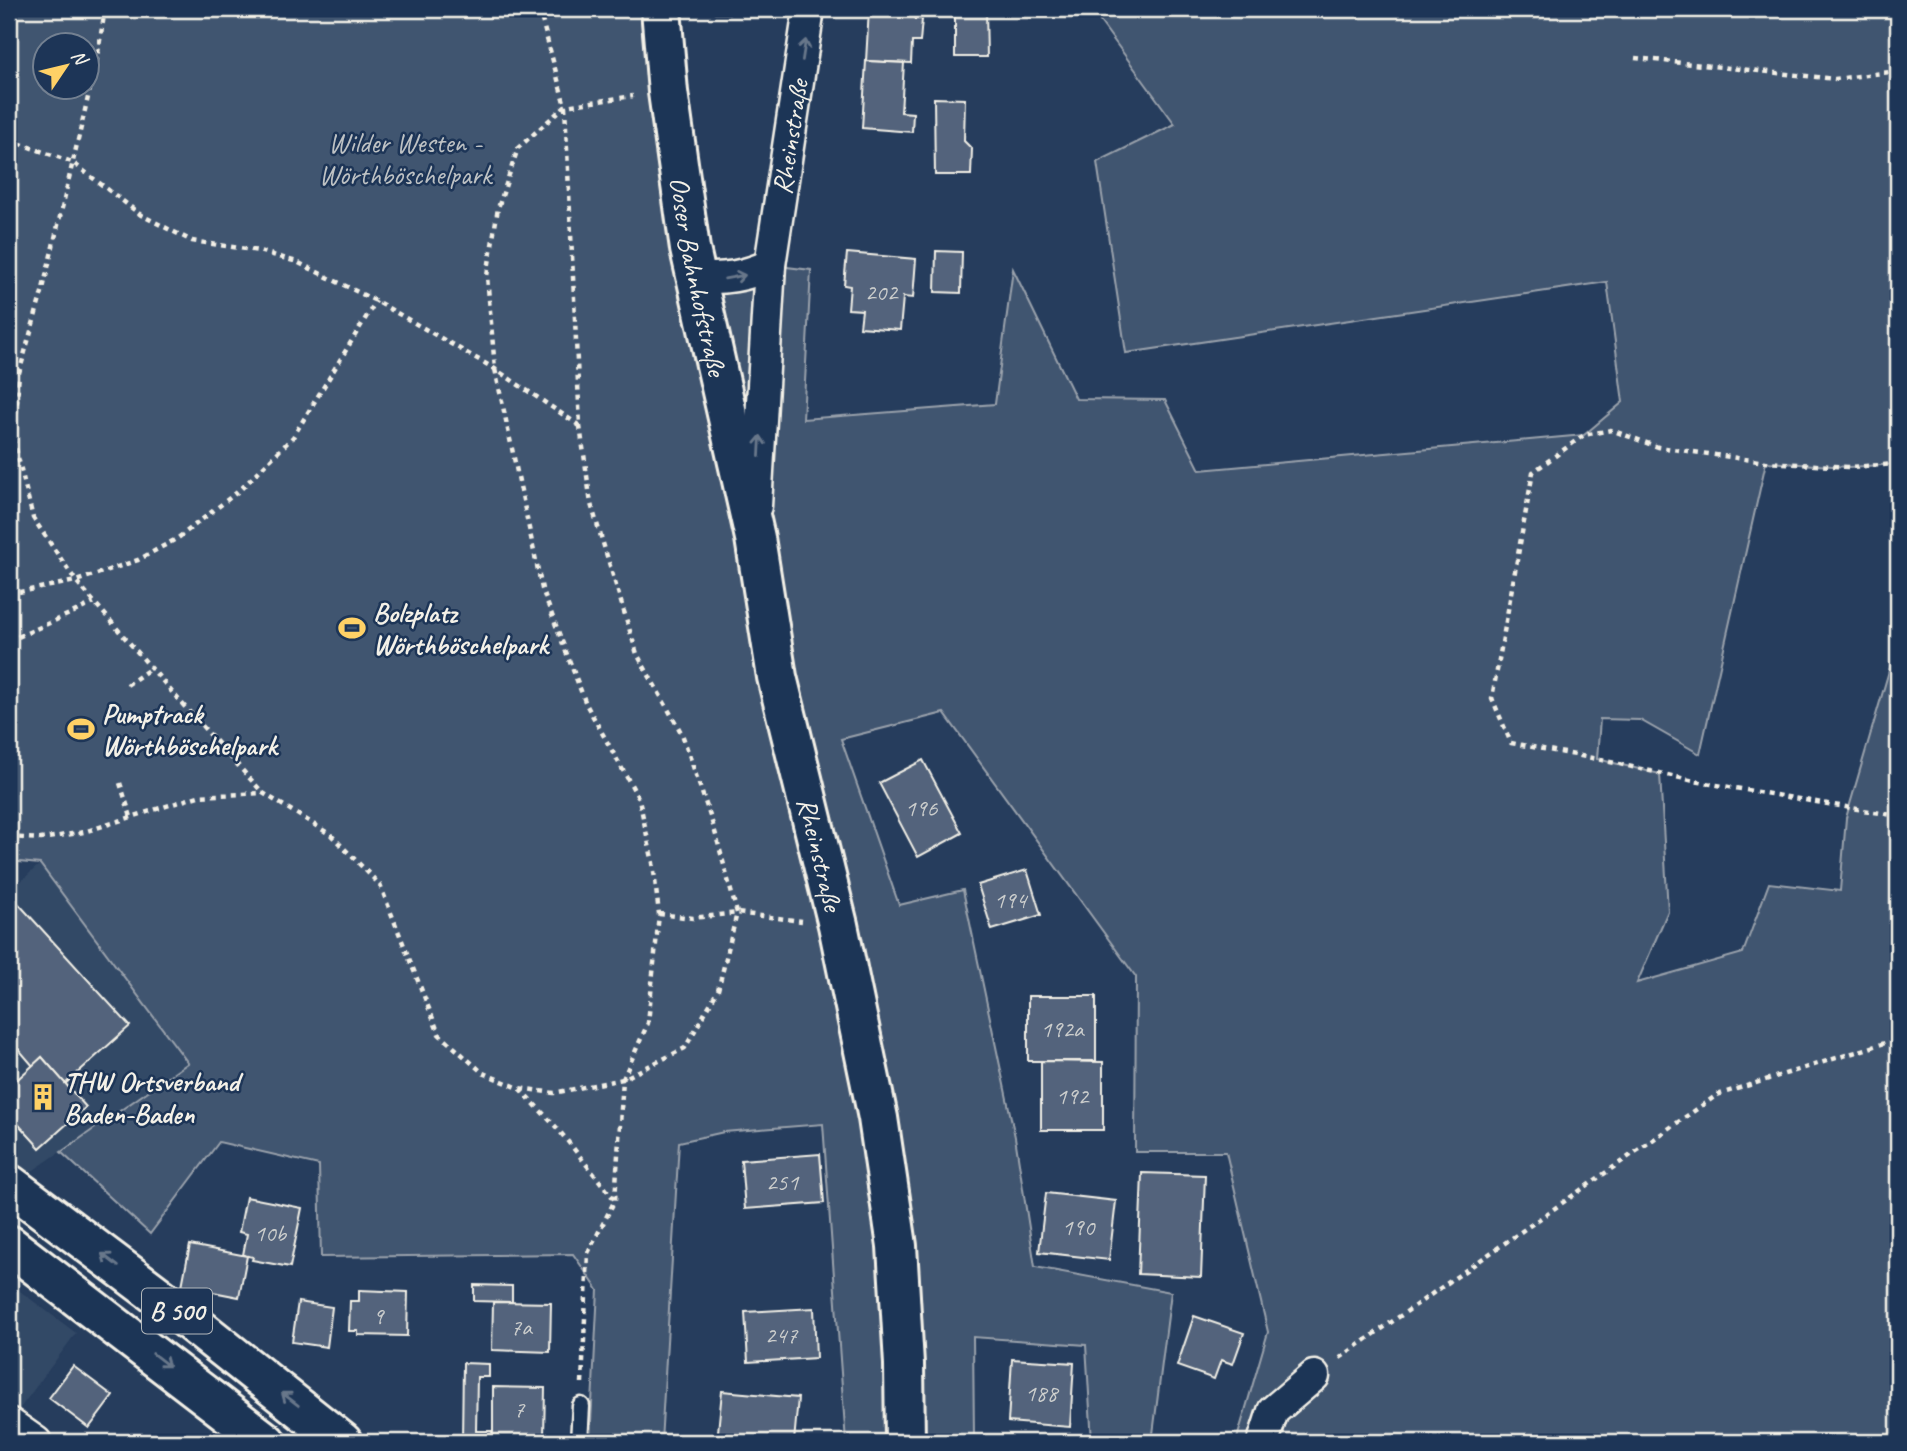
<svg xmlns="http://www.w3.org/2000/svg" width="1907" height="1451" viewBox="0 0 1907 1451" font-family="Caveat,sans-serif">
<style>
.built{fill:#334966}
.green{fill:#40546f;stroke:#9aa2ac;stroke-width:2;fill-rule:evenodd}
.building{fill:#52647b;stroke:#f4f1e8;stroke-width:2}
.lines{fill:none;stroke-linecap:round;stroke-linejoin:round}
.lane-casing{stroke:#f4f1e8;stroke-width:21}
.street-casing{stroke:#f4f1e8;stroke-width:35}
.secondary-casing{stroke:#f4f1e8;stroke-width:44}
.primary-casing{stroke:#f4f1e8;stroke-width:44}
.path{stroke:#f4f1e8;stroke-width:4.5;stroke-dasharray:5 5;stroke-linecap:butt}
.lane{stroke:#1d3557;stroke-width:16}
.street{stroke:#1d3557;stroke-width:30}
.secondary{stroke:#1d3557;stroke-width:38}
.primary{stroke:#1d3557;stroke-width:38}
.oneway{stroke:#68778a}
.labels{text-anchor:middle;stroke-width:5;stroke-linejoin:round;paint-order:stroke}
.number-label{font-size:24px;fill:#cccecd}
.shield{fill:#1d3557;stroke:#b4b9bc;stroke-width:2}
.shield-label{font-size:26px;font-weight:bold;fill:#f4f1e8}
.street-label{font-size:28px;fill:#f4f1e8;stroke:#1d3557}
.park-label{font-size:28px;fill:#bec2c4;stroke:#1d3557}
.poi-label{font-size:28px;font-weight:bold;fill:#f4f1e8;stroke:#1d3557;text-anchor:start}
</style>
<rect width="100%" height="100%" fill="#263d5d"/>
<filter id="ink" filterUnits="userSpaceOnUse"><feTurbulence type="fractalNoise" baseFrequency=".0143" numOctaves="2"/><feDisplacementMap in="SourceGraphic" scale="14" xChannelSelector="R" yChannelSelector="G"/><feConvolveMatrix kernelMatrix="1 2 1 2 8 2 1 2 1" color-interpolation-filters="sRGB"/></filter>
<g filter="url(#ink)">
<g class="built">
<path d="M40 864 188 1064 28 1174 9 1160V892Z"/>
<path d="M9 1283 76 1333 9 1423 18 1406 9 1399Z"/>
</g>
<path class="green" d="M9 9H659L697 277 770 265 811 270 803 419 995 404 1013 269 1076 399 1165 400 1200 470 1584 435 1623 402 1607 282 1126 353 1097 162 1175 124 1091 9H1898V464L1849 467 1766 462 1700 754 1640 720 1600 719 1597 759 1660 774 1668 911 1637 983 1743 953 1769 883 1840 891 1846 818 1898 640V1442H1236L1268 1332 1226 1152H1135L1136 977 944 713 841 739 899 905 963 890 1015 1137 1035 1267 1171 1292 1152 1442H1092L1086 1345 973 1337 974 1437 1001 1442H846L823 1124 724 1132 679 1142 661 1442H590L598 1290 573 1254 321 1257 319 1165 219 1142 150 1234 61 1152 188 1063 40 864 9 861ZM46 46H88V88H46Z"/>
<g class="building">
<rect x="715" y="9" width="40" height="4"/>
<path d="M869 9 915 10V19H922L920 42H912L911 63 866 61Z"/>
<path d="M955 9H986L987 57H955Z"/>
<path d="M866 61 904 63 901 112 913 113 912 132 862 128Z"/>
<path d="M934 98 965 99 964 141 972 149 971 175H935Z"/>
<path d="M936 251 962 252 961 293 935 292Z"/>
<path d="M847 253 916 259 913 298 903 297 900 330 860 327 862 310 848 309 850 286 844 285Z"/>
<path d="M923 760 962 833 918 857 879 783Z"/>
<path d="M1027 870 1041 915 992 930 978 885Z"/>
<path d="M17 902 130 1026 65 1084 42 1057 33 1066 9 1038V909Z"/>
<rect x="1028" y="996" width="68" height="65"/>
<path d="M42 1057 86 1107 40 1148 9 1114V1087Z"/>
<path d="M1041 1061 1103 1062V1130H1041Z"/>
<path d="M820 1154 824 1203 745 1209 741 1160Z"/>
<path d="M1142 1173 1205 1175 1201 1277 1138 1274Z"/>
<path d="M1046 1193 1116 1201 1109 1260 1039 1252Z"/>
<path d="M246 1197 302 1208 290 1267 252 1260 253 1257 243 1255 247 1234 239 1232Z"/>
<path d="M190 1245 247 1256 239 1297 182 1286Z"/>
<path d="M474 1285 512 1286V1302L474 1301Z"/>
<path d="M359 1290 408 1292 407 1336 358 1335V1331H349L350 1301H359Z"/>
<path d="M298 1302 332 1307 327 1347 292 1342Z"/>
<path d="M493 1302 551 1303 550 1352 492 1350Z"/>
<path d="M814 1308 816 1358 748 1362 745 1312Z"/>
<path d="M1194 1316 1244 1333 1233 1364 1221 1360 1214 1379 1177 1366Z"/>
<path d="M1012 1359 1074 1363 1070 1427 1008 1422Z"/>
<path d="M463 1363 489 1364V1377H477L476 1431H492L493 1442H462Z"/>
<path d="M73 1366 113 1396 89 1428 49 1398Z"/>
<path d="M493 1387 545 1388 544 1437H493Z"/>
<path d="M722 1391 798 1398 794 1442H717Z"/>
</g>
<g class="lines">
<defs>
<path id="lane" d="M579 1442 581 1406"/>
<g id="street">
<path d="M697 277C724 280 745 276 770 265"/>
<path id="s1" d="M756 506 770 265 809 9"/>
<path d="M9 1423 36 1442"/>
<path d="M1263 1442 1273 1411 1314 1376"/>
</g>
<g id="secondary">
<path id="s2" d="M661 9 668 92 690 249 755 538 777 677 838 925 878 1118 897 1246 904 1364 905 1442"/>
</g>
<g id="primary">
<path d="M9 1184 162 1299 342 1442"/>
<path d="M9 1245 266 1442"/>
</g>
</defs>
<use href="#lane" class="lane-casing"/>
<use href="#street" class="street-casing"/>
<use href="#secondary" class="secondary-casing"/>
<use href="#primary" class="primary-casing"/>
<g class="path">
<path d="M105 9 97 59 43 289 19 373 14 441 33 518 76 581 185 707 263 793 331 835 380 885 439 1034 483 1073 519 1088 554 1093 623 1079 685 1048 718 990 737 913 714 828 682 734 637 654 591 504 580 426 565 106 539 9"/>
<path d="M1635 58 1835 79 1898 71"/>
<path d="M9 142 18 143 72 162 141 215 192 241 259 251 297 262 376 301 495 369 580 426"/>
<path d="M1898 464 1849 467 1766 462 1658 447 1611 430 1584 435 1533 472 1492 698 1511 743 1597 759 1694 781 1898 816"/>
<path d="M9 594 76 581 138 560 178 538 240 490 293 437 376 301"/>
<path d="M9 641 94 603"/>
<path d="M127 685 151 668"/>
<path d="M120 783 131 817"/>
<path d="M9 837 41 839 84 832 198 796 263 793"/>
<path d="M659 914 693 918 737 913 802 921"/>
<path d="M520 1089 557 1128 614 1199"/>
<path d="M1340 1358 1717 1095 1898 1039"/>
<path d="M582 1383 588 1253 615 1200 623 1079 648 1023 659 914 653 863 639 799 586 704 542 589 495 369 487 276 498 208 518 148 565 106 633 96"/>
</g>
<use href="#lane" class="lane"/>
<use href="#street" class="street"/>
<use href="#secondary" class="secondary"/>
<use href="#primary" class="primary"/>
</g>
<defs><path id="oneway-shaft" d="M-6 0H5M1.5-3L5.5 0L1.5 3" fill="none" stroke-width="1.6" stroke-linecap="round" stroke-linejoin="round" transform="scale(1.75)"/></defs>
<g class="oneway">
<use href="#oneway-shaft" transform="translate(804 50) rotate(-81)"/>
<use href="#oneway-shaft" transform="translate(735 277) rotate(-10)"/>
<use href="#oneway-shaft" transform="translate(760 446) rotate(-87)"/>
<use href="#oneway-shaft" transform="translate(110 1260) rotate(-143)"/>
<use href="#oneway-shaft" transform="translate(161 1360) rotate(38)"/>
<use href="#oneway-shaft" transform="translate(290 1399) rotate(-142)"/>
</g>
</g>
<defs>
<symbol id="stadium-bare" viewBox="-9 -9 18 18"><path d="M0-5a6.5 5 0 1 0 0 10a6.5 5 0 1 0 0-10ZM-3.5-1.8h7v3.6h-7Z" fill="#ffd166" stroke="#1d3557" stroke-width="2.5" paint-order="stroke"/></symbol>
<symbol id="building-bare" viewBox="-9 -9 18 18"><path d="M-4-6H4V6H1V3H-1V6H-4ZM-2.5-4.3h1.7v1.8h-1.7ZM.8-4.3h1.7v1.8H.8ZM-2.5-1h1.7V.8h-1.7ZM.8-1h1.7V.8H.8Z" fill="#ffd166" stroke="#1d3557" stroke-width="2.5" paint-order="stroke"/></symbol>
</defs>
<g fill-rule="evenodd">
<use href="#stadium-bare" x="333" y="609" width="38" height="38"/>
<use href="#stadium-bare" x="62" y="710" width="38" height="38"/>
<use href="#building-bare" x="24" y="1078" width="38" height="38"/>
</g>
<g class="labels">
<g class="number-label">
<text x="881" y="300">202</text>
<text x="921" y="816">196</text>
<text x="1010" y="908">194</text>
<text x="1062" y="1037">192a</text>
<text x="1072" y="1104">192</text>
<text x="782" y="1190">251</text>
<text x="1078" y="1235">190</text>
<text x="270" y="1241">10b</text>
<text x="378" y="1324">9</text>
<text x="521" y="1335">7a</text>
<text x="781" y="1343">247</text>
<text x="1041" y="1401">188</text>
<text x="519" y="1417">7</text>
</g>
<rect class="shield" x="142" y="1288.5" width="70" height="45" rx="5"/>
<g class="shield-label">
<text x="177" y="1320">B 500</text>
</g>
<g class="street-label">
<text dy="10" stroke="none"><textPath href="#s1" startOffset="371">Rheinstraße</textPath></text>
<text dy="10" stroke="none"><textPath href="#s2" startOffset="270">Ooser Bahnhofstraße</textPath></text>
<text dy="10" stroke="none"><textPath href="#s2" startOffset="861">Rheinstraße</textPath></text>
</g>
<g class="park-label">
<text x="405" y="152">Wilder Westen -<tspan x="405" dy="32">Wörthböschelpark</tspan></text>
</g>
<g class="poi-label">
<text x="373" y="622">Bolzplatz<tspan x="373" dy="32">Wörthböschelpark</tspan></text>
<text x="102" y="723">Pumptrack<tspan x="102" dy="32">Wörthböschelpark</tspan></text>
<text x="64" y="1091">THW Ortsverband<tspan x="64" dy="32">Baden-Baden</tspan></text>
</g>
</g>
<rect width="1907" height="1451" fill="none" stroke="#1d3557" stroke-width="35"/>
<rect x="18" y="18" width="1872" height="1416" fill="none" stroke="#f4f1e8" stroke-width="2.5" filter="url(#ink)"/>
<g transform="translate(66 66) rotate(55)"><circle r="33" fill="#1d3557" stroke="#738091" stroke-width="2"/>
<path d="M0-5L12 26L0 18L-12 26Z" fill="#ffd166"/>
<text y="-10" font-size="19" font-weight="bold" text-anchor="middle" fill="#f4f1e8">N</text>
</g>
</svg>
